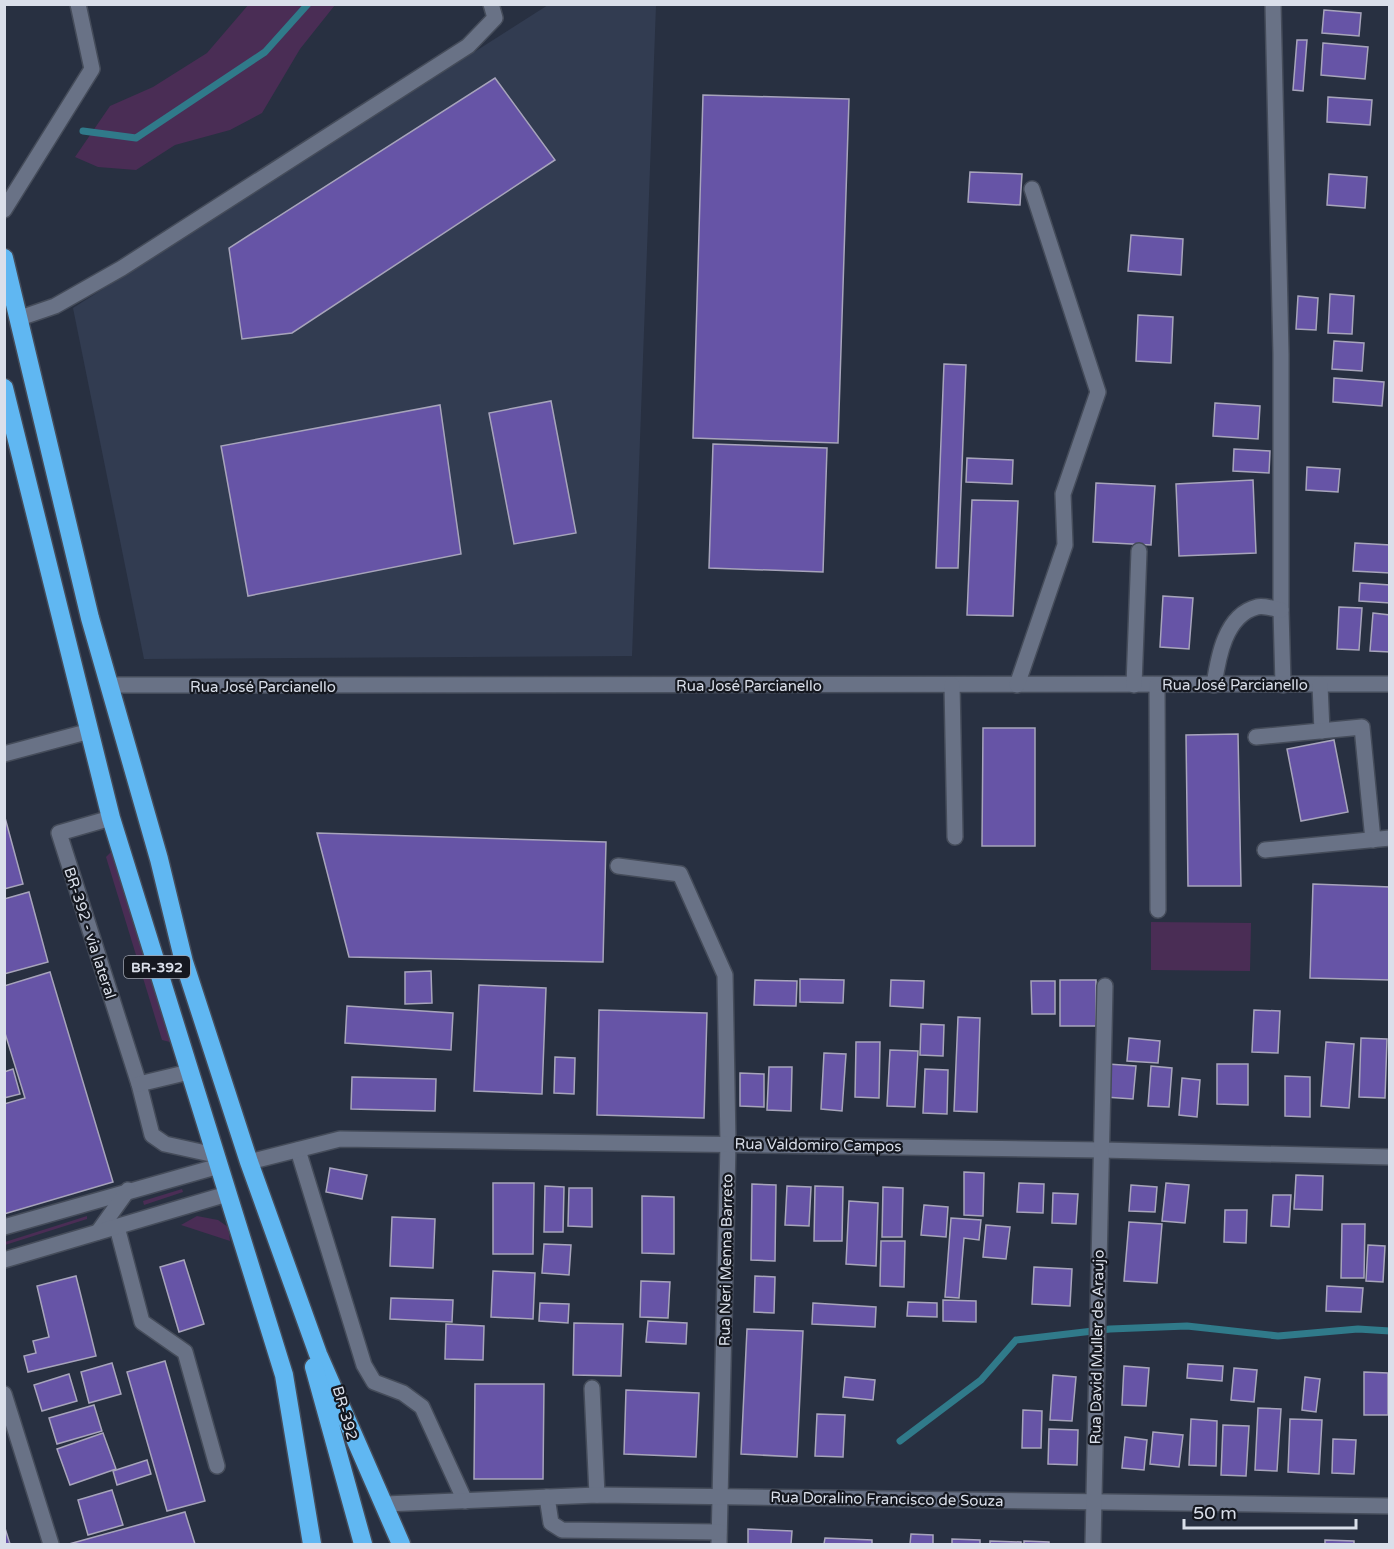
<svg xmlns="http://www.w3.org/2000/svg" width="1394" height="1549" viewBox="0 0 1394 1549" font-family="'Varela Round',sans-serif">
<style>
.built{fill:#323c51}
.green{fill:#4a2d55}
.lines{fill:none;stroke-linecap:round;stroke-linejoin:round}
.stream{stroke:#307a8a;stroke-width:7}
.building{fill:#6654a6;stroke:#a7a4bb;stroke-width:1.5}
.minor-casing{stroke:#454c5a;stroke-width:18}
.highway-casing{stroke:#454c5a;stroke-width:21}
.minor{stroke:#697286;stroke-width:15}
.highway{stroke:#60b7f2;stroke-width:18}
.labels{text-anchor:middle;stroke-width:4.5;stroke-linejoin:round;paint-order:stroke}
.shield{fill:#151820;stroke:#9fa3ad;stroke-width:1.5}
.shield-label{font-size:14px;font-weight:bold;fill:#dadfea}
.street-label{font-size:15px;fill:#dadfea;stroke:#151820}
</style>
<rect width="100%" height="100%" fill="#283041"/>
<path class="built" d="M548 5H656L632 656 144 659 73 308Z"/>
<g class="green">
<path d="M249 4 335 5 300 49 262 113 230 130 175 145 136 170 98 167 75 157 110 106 153 87 207 53Z"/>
<path d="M111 852 117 854 172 1034 170 1042 162 1040 106 857Z"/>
<path d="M1151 922 1251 923 1250 971 1151 970Z"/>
<path d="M182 1189 183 1192 144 1205 143 1201Z"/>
<path d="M87 1216V1219L5 1245V1242Z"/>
<path d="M197 1216 218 1220 228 1227 230 1241 181 1225Z"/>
</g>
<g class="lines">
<g class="stream">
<path d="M83 131 136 138 265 52 308 4"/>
<path d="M900 1441 981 1380 1016 1340 1110 1329 1187 1326 1278 1336 1358 1329 1390 1331"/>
</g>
</g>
<g class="building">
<path d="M1324 10 1361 13 1359 36 1322 33Z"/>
<path d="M1297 40H1307L1303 91 1293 90Z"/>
<path d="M1323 43 1368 47 1365 79 1321 75Z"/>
<path d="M495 78 555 160 292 333 242 339 229 248Z"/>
<path d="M703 95 849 99 838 443 693 438Z"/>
<path d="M1328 97 1372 100 1370 125 1327 122Z"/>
<path d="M970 172 1022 174 1020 205 968 202Z"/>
<path d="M1329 174 1367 177 1365 208 1327 205Z"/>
<path d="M1131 235 1183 239 1181 275 1128 271Z"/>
<path d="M1330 294 1354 296 1352 334 1328 333Z"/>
<path d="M1298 296 1318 298 1316 330 1296 329Z"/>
<path d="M1138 315 1173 317 1171 363 1136 361Z"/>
<path d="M1334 341 1364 343 1362 371 1332 369Z"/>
<path d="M944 364 966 365 958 568H936Z"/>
<path d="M1334 378 1384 382 1382 406 1333 402Z"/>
<path d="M551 401 576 533 514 544 489 413Z"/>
<path d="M1215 403 1260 406 1258 439 1213 436Z"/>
<path d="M440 405 461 554 248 596 221 446Z"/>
<path d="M713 444 827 448 823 572 709 568Z"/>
<path d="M1234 449 1270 451 1269 473 1233 471Z"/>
<path d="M967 458 1013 460 1012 484 966 482Z"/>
<path d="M1307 467 1340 469 1338 492 1306 490Z"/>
<path d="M1253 480 1256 553 1179 556 1176 484Z"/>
<path d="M1096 483 1155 486 1151 545 1093 542Z"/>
<path d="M972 500 1018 501 1013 616 967 615Z"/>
<path d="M1355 543 1390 545V573L1353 571Z"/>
<path d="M1360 583 1390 585V603L1359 601Z"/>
<path d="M1163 596 1193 598 1189 649 1160 647Z"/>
<path d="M1339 607 1362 608 1359 650 1337 649Z"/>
<path d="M1373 613 1390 615V652L1370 651Z"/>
<path d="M983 728H1035V846H982Z"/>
<path d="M1238 734 1241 886H1188L1186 735Z"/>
<path d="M1334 740 1348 812 1301 821 1287 749Z"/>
<path d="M4 814 23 884 4 889Z"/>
<path d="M317 833 606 842 603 962 349 957Z"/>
<path d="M1313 884 1390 887V980L1310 978Z"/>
<path d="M29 892 48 962 4 974V899Z"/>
<path d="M431 971 432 1003 405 1004V972Z"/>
<path d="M50 972 113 1182 4 1214V1104L25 1098 4 1030V986Z"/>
<path d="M800 979 844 980 843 1003 800 1002Z"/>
<path d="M755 980 797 981 796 1006 754 1005Z"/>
<path d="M891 980 924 981 923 1008 890 1006Z"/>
<rect x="1060" y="980" width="36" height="46"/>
<path d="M1031 981H1055V1014H1032Z"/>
<path d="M479 985 546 988 542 1094 474 1091Z"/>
<path d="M347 1006 453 1013 451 1050 345 1043Z"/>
<path d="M599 1010 707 1013 704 1118 597 1115Z"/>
<path d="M1254 1010 1280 1011 1278 1053 1252 1052Z"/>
<path d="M958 1017 980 1018 977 1112 954 1111Z"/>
<path d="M921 1024 944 1025 943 1056 920 1055Z"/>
<path d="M1129 1038 1160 1041 1158 1063 1127 1061Z"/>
<path d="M1361 1038 1387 1039 1385 1098 1359 1097Z"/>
<path d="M856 1042H880L879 1098 855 1097Z"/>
<path d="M1326 1042 1354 1044 1349 1108 1321 1106Z"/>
<path d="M890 1050 918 1051 915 1107 887 1106Z"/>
<path d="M824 1053 846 1054 842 1111 821 1109Z"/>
<path d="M555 1057 575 1058 574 1094 554 1093Z"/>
<path d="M1108 1064 1136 1066 1133 1099 1105 1097Z"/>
<path d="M1217 1064H1248V1105L1217 1104Z"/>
<path d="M1151 1066 1172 1068 1169 1107 1148 1106Z"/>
<path d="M769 1067H792L791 1111 767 1110Z"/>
<path d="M13 1069 20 1094 4 1098V1072Z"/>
<path d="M925 1069 948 1070 947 1114 923 1113Z"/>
<path d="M740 1073 764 1074V1107L740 1106Z"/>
<path d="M1285 1076 1310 1077V1117L1285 1116Z"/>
<path d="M352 1077 436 1079 435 1111 351 1109Z"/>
<path d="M1182 1078 1200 1080 1197 1117 1179 1115Z"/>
<path d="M330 1168 367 1175 362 1199 326 1192Z"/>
<path d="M964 1172 984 1173 983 1216 964 1215Z"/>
<path d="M1296 1175 1323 1176 1322 1210 1294 1209Z"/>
<path d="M493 1183H534L533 1254H493Z"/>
<path d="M1019 1183 1044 1184 1043 1213 1017 1212Z"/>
<path d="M1166 1183 1189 1185 1185 1223 1162 1221Z"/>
<path d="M752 1184 776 1185 775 1261 751 1260Z"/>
<path d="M1131 1185 1157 1187 1155 1212 1129 1211Z"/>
<path d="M545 1186 564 1187 563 1232H544Z"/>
<path d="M787 1186 811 1187 809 1226 785 1225Z"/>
<path d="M815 1186 843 1187 842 1241H814Z"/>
<path d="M883 1187 903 1188 902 1237H882Z"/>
<path d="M569 1188H592V1227L568 1226Z"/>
<path d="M1053 1193 1078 1194 1076 1224 1052 1223Z"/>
<path d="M1273 1195H1291L1289 1227 1271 1226Z"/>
<path d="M642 1196 674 1197V1254L642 1253Z"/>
<path d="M849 1201 878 1203 876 1266 846 1264Z"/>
<path d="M924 1205 948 1207 946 1237 921 1235Z"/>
<path d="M1225 1210H1247L1246 1243 1224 1242Z"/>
<path d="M392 1217 435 1219 433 1268 390 1266Z"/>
<path d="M951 1218 981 1220 979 1240 964 1238 959 1298 945 1297Z"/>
<path d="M1129 1222 1162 1224 1157 1283 1124 1281Z"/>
<path d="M1342 1224H1365L1364 1278H1341Z"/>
<path d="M986 1225 1010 1227 1006 1259 983 1257Z"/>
<path d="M881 1241H905L904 1287 880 1286Z"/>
<path d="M544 1244 571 1245 569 1275 542 1273Z"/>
<path d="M1368 1245 1385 1246 1383 1282 1366 1281Z"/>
<path d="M184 1260 204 1324 179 1332 160 1267Z"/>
<path d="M1034 1267 1072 1269 1070 1306 1032 1304Z"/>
<path d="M493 1271 535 1273 533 1319 491 1317Z"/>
<path d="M76 1276 96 1356 28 1372 24 1356 36 1353 33 1341 49 1337 37 1286Z"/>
<path d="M755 1276 775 1277 774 1313 754 1312Z"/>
<path d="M641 1281 670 1282 668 1318 640 1317Z"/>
<path d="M1327 1286 1363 1288 1361 1312 1326 1311Z"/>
<path d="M391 1298 453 1300 452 1322 390 1319Z"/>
<path d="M943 1300 976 1301V1322L943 1321Z"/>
<path d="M908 1302 937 1303V1317L907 1316Z"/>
<path d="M540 1303 569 1304 568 1323 539 1321Z"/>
<path d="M813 1303 876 1307 875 1327 812 1324Z"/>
<path d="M648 1321 687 1323 686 1344 646 1342Z"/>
<path d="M574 1323 623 1324 621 1376 573 1375Z"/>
<path d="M446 1324 484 1326 483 1360 445 1359Z"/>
<path d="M747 1329 803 1331 797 1457 741 1454Z"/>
<path d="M165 1361 205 1501 167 1511 127 1372Z"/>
<path d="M112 1363 121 1394 89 1403 81 1372Z"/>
<path d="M1188 1364 1223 1366 1222 1381 1187 1378Z"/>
<path d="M1124 1366 1149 1368 1146 1406 1122 1405Z"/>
<path d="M1234 1368 1257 1370 1254 1402 1231 1400Z"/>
<path d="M1364 1372 1388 1373V1415H1364Z"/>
<path d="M69 1374 77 1401 42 1411 34 1385Z"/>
<path d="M1053 1375 1076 1377 1072 1421 1050 1420Z"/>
<path d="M845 1377 875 1380 873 1400 843 1397Z"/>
<path d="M1305 1377 1320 1379 1316 1412 1302 1410Z"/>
<path d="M475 1384H544L543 1479H474Z"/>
<path d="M626 1390 699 1393 696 1457 624 1454Z"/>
<path d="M94 1405 102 1431 57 1444 49 1418Z"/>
<path d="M1258 1408 1281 1409 1277 1471 1255 1470Z"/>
<path d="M1023 1410 1042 1411 1041 1448H1022Z"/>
<path d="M817 1414 845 1415 843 1457 815 1456Z"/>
<path d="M1191 1419 1217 1421 1216 1466 1189 1465Z"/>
<path d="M1290 1419 1322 1420 1319 1474 1288 1472Z"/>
<path d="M1223 1425 1249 1426 1246 1476 1221 1475Z"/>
<path d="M1049 1429 1078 1430 1077 1465 1048 1464Z"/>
<path d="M1153 1432 1183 1435 1179 1467 1150 1464Z"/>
<path d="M103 1433 116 1469 70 1485 57 1449Z"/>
<path d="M1125 1437 1147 1440 1144 1470 1122 1468Z"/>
<path d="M1333 1439 1356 1440 1354 1474 1332 1473Z"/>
<path d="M147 1460 151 1474 117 1485 113 1471Z"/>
<path d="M112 1490 123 1525 88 1535 78 1500Z"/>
<path d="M185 1512 195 1544H69Z"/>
<path d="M4 1525 10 1544H4Z"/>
<path d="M748 1529 792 1531 791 1544H748Z"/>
<path d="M911 1534 933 1535V1544H910Z"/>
<path d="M825 1538 872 1540V1544H824Z"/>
<path d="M952 1539 980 1540V1544H952Z"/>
<path d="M1325 1540 1354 1541V1544H1325Z"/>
<path d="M990 1541 1021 1542V1544H990Z"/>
<path d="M1024 1541 1049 1542V1544H1024Z"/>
</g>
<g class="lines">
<defs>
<g id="minor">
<path d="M1273 4 1281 354V610L1283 685"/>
<path d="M4 210 92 69 78 4"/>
<path d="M20 318 55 306 122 268 468 46 495 18 491 4"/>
<path d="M109 685 1390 684"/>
<path d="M952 685 955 837"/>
<path d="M1017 685 1065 545 1063 494 1098 392 1032 189"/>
<path d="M1134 685 1139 551"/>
<path d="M1157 685 1158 910"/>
<path d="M1214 685C1218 658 1225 615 1257 607 1264 605 1274 609 1281 610"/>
<path d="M1320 685 1322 731"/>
<path d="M1256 737 1362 727 1373 840"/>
<path d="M4 754 90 731"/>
<path d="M111 818 59 833 139 1084 152 1135 165 1144 215 1155"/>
<path d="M1265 850 1390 838"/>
<path d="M618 866 680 874 725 975 728 1144 719 1544"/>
<path d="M139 1084 189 1072"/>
<path d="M298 1150 364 1365 374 1382 403 1393 422 1407 465 1501"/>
<path d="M249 1162 340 1139 1102 1150 1390 1157"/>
<path d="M4 1227 219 1166"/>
<path d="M117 1227 142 1322 185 1352 217 1466"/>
<path d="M98 1232 128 1190"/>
<path d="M4 1260 227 1194"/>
<path d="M592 1388 597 1495"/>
<path d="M4 1394 51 1544"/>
<path d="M547 1497 551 1523 562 1530 719 1532"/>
<path d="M385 1504 597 1495 1390 1506"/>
<path d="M1093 1544 1105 986"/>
</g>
<g id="highway">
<path d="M4 258 90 618 159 859 184 962 249 1162 318 1354 401 1544"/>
<path d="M4 388 111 818 284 1375 312 1544"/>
<path d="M314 1367 363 1544"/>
</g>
</defs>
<use href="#minor" class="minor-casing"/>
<use href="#highway" class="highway-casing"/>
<use href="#minor" class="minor"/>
<use href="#highway" class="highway"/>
</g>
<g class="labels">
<rect class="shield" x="124" y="956" width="66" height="22" rx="4.5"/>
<g class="shield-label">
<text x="157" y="972">BR-392</text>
</g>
<g class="street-label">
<text x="1235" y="690">Rua José Parcianello</text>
<text x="749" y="691">Rua José Parcianello</text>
<text x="263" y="692">Rua José Parcianello</text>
<text transform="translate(90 933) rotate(72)" y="5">BR-392 - via lateral</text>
<text transform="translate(818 1145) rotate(1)" y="5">Rua Valdomiro Campos</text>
<text transform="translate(726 1260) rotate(-89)" y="5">Rua Neri Menna Barreto</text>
<text transform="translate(1097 1347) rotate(-89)" y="5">Rua David Muller de Araujo</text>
<text transform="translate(345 1413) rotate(74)" y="5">BR-392</text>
<text transform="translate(887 1499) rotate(1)" y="5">Rua Doralino Francisco de Souza</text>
</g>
</g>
<rect width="1394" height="1549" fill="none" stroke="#dadfea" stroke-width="12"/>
<path d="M1184 1519v9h172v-9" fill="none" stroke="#dadfea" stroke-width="3"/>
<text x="1193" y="1519" font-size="18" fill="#dadfea" stroke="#151820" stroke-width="4.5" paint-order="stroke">50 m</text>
</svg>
